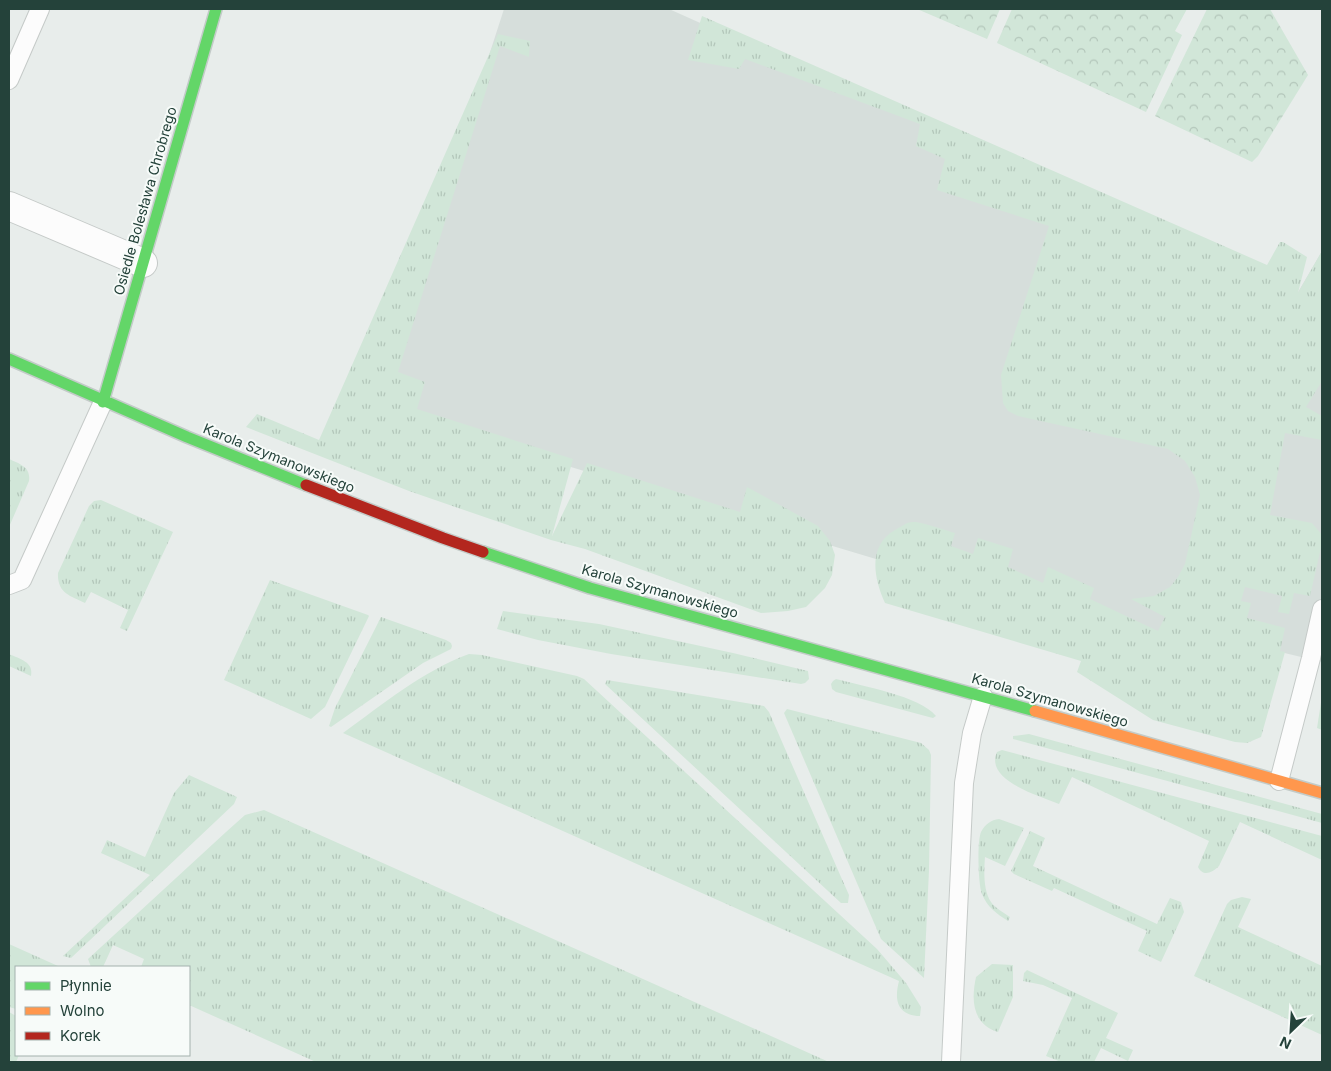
<svg xmlns="http://www.w3.org/2000/svg" width="1331" height="1071" viewBox="0 0 1331 1071" font-family="Inter,sans-serif">
<style>
.built{fill:#d6dedb}
.grass{fill:url(#grass-tufts)}
.forest{fill:url(#forest-crowns)}
.lines{fill:none;stroke-linecap:round;stroke-linejoin:round}
.lane-casing{stroke:#c5cac8;stroke-width:20}
.street-casing{stroke:#c5cac8;stroke-width:30}
.fast-casing{stroke:#c3cbc8;stroke-width:14}
.slow-casing{stroke:#c3cbc8;stroke-width:14}
.jam-casing{stroke:#c3cbc8;stroke-width:14}
.lane{stroke:#fcfcfc;stroke-width:18}
.street{stroke:#fcfcfc;stroke-width:28}
.fast{stroke:#63d668;stroke-width:11}
.slow{stroke:#ff974d;stroke-width:11}
.jam{stroke:#b3261e;stroke-width:11}
.labels{text-anchor:middle;stroke-width:4;stroke-linejoin:round;paint-order:stroke}
.street-label{font-size:14px;fill:#24423a;stroke:#f7fbf9}
</style>
<defs>
<pattern id="grass-tufts" width="24" height="20" patternUnits="userSpaceOnUse" patternTransform="scale(1.25)"><rect width="24" height="20" fill="#d1e6d8"/><path d="M3 7l-1-3M5 7V3M7 7l1-3M15 17l-1-3M17 17v-4M19 17l1-3" fill="none" stroke="#b3c6ba"/></pattern>
<pattern id="forest-crowns" width="20" height="18" patternUnits="userSpaceOnUse" patternTransform="scale(1.25)"><rect width="20" height="18" fill="#d1e6d8"/><path d="M2 6a3 3 0 1 1 6 0M12 15a3 3 0 1 1 6 0" fill="none" stroke="#b3c6ba"/></pattern>
</defs>
<rect width="100%" height="100%" fill="#e8edeb"/>
<path class="built" d="M504 9H669L1298 290 1294 299 1322 251V662L1206 634 1201 657 375 408Z"/>
<g class="grass">
<path d="M702 16 1267 265 1280 242H1283L1307 257 1298 293 1322 251V381L1306 407 1322 416V440L1285 433 1270 515 1312 523 1322 535V543L1310 596 1294 593 1289 614 1278 612 1282 596 1245 587 1241 601 1251 603 1247 618 1285 628 1280 651 1285 652 1261 737 1247 743 1235 742 1153 720 1077 672 1081 661 885 603C874 579 867 546 895 530 901 527 906 522 913 522 923 522 944 530 955 533L951 546 973 554 978 538 1013 549 1008 567 1043 583 1048 567 1094 588 1090 599 1158 631 1165 617 1131 599 1154 596 1170 587 1178 577 1185 564 1200 495 1195 477 1185 461 1168 449 1018 416 1008 411 1003 403 1001 375 1049 226 937 190 945 159 916 146 920 124 745 59 739 69 688 60Z"/>
<path d="M498 34 530 41 529 57 500 46 398 372 425 382 417 409 573 459 552 536 587 463 740 512 747 487 818 526 830 541 835 555 832 575 825 588 806 607 788 611 761 613 585 549 551 540 409 491 246 427 257 414 319 440Z"/>
<path d="M9 459C20 464 31 467 29 481L9 527Z"/>
<path d="M101 500 173 532 127 631 120 628 128 610 91 592 85 603C70 596 57 593 58 573L89 506 94 501Z"/>
<path d="M270 580 368 615 369 616 325 707 311 719 224 680Z"/>
<path d="M503 611 599 624 733 653 808 671 809 679 805 683 801 684 611 654 538 640 497 629Z"/>
<path d="M381 617 446 640 451 643 452 646 451 649 423 663 331 727 329 726 335 708Z"/>
<path d="M9 654C20 659 34 662 31 676L9 666Z"/>
<path d="M469 654 482 655 577 676 584 679 877 949 906 983 921 1007 920 1016C897 1015 894 1000 899 981L343 733C383 704 423 671 469 654Z"/>
<path d="M836 679C862 686 920 696 936 716L933 718 929 717 836 692 832 689 831 684 833 681Z"/>
<path d="M607 680 764 706 769 712 841 877 849 895 848 903H841L605 684Z"/>
<path d="M1322 696V730L1317 728Z"/>
<path d="M787 709 921 743 929 750 931 755 929 870 924 978 881 939 784 713Z"/>
<path d="M1029 734 1322 814V823L1013 739V736Z"/>
<path d="M1002 750 1322 836V860L1240 822 1219 866C1212 873 1203 877 1198 867L1209 841 1072 777 1059 804C1041 796 984 781 997 752Z"/>
<path d="M189 775 237 797 234 804 71 958 63 956 150 875 101 853 107 840 145 857 174 793Z"/>
<path d="M264 810 829 1062H316L189 1005V967H141L144 959 113 945 103 967H91L88 959 226 832 245 815Z"/>
<path d="M999 819 1024 828 1005 866 985 857C984 871 983 890 991 902 995 908 1004 913 1010 917L1008 921C997 914 987 907 982 894 978 885 977 841 981 832 985 824 991 820 999 819Z"/>
<path d="M1030 831 1045 838 1033 866 1157 924 1170 898 1181 902 1184 912 1161 962 1138 951 1147 931 1054 888 1052 891 1014 874 1011 871Z"/>
<path d="M1242 897 1251 899 1238 927 1322 966V1035L1194 976 1227 904 1231 900Z"/>
<path d="M9 944 58 966 16 967V1009L9 1007Z"/>
<path d="M992 964 1013 965V997L998 1032C972 1024 971 1000 976 977Z"/>
<path d="M1027 970 1118 1013 1106 1038 1133 1050 1128 1061 1101 1048 1094 1062H1061L1046 1056 1072 998 1043 985 1023 981 1024 973Z"/>
<path d="M9 1012 16 1016V1055H19L16 1062H9Z"/>
</g>
<g class="forest">
<path d="M917 9H1000L987 39Z"/>
<path d="M1012 9H1187L1175 31 1182 35 1146 112 997 43Z"/>
<path d="M1207 9H1270L1308 75 1258 156 1252 162 1155 116Z"/>
</g>
<g class="lines">
<defs>
<g id="lane">
<path d="M9 80 40 9"/>
<path d="M9 585 22 580 103 402"/>
<path d="M1279 781 1311 658 1322 609"/>
<path d="M951 1062 964 783 972 733 983 696"/>
</g>
<path id="street" d="M9 206 143 263"/>
<g id="fast">
<path d="M9 359 187 437 306 485"/>
<path d="M103 402 216 9"/>
<path d="M483 552 590 588 1035 711"/>
</g>
<path id="slow" d="M1035 711 1322 793"/>
<path id="jam" d="M306 485 443 538 483 552"/>
</defs>
<use href="#lane" class="lane-casing"/>
<use href="#street" class="street-casing"/>
<use href="#fast" class="fast-casing"/>
<use href="#slow" class="slow-casing"/>
<use href="#jam" class="jam-casing"/>
<use href="#lane" class="lane"/>
<use href="#street" class="street"/>
<use href="#fast" class="fast"/>
<use href="#slow" class="slow"/>
<use href="#jam" class="jam"/>
</g>
<g class="labels">
<g class="street-label">
<text transform="translate(145 201) rotate(-74)" y="5">Osiedle Bolesława Chrobrego</text>
<text transform="translate(279 458) rotate(22)" y="5">Karola Szymanowskiego</text>
<text transform="translate(660 591) rotate(16)" y="5">Karola Szymanowskiego</text>
<text transform="translate(1050 700) rotate(16)" y="5">Karola Szymanowskiego</text>
</g>
</g>
<rect width="1331" height="1071" fill="none" stroke="#24423a" stroke-width="20"/>
<rect x="15" y="966" width="175" height="90" fill="#f7fbf9" stroke="#a3b1ad"/>
<rect x="25" y="982" width="25" height="8" fill="#63d668" stroke="#a3b1ad"/>
<text x="60" y="991" font-size="15" fill="#24423a">Płynnie</text>
<rect x="25" y="1007" width="25" height="8" fill="#ff974d" stroke="#a3b1ad"/>
<text x="60" y="1016" font-size="15" fill="#24423a">Wolno</text>
<rect x="25" y="1032" width="25" height="8" fill="#b3261e" stroke="#a3b1ad"/>
<text x="60" y="1041" font-size="15" fill="#24423a">Korek</text>
<g transform="translate(1291 1031) rotate(205)" stroke="#f7fbf9" stroke-width="4" paint-order="stroke">
<path d="M0-4L9 19L0 12L-9 19Z" fill="#24423a"/>
<text y="-8" font-size="14" font-weight="bold" text-anchor="middle" fill="#24423a">N</text>
</g>
</svg>
